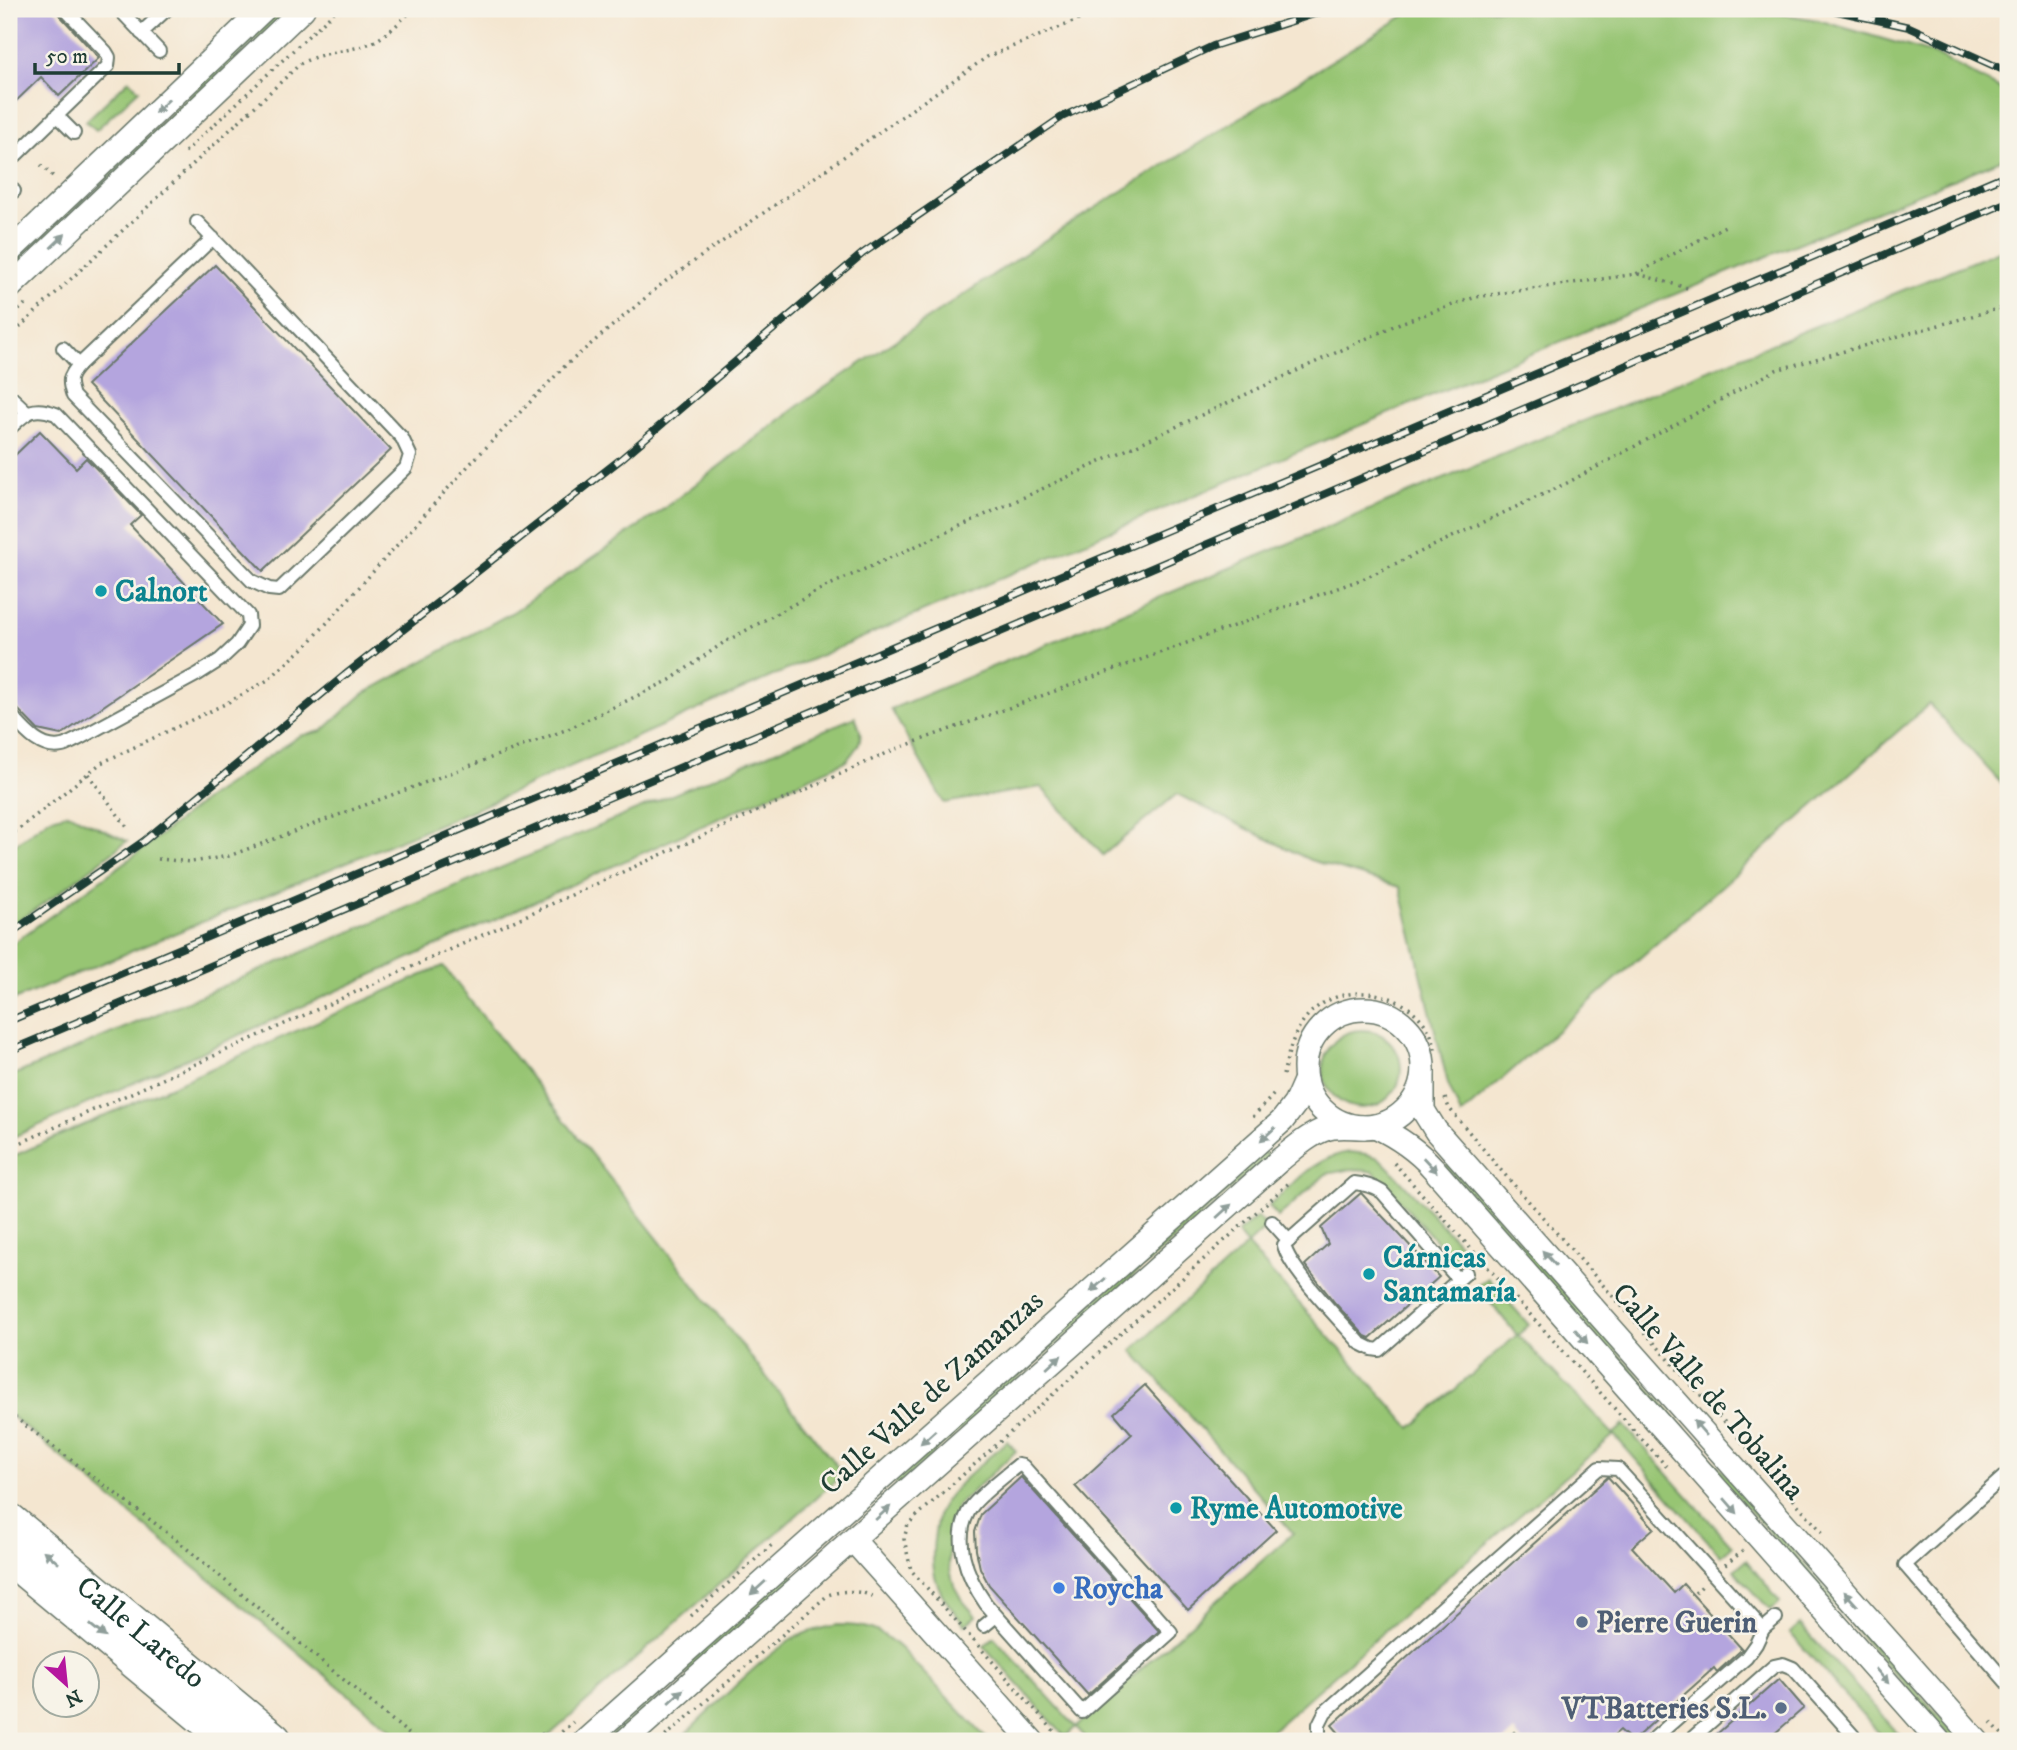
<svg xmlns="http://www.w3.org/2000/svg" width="2017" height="1750" viewBox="0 0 2017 1750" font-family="'IM FELL DW Pica',serif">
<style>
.green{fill:#97c573;stroke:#5b8154;stroke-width:2}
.building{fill:#b4a5de}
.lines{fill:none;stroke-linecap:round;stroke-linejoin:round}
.service-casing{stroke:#6a786b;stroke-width:16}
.minor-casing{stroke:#6a786b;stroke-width:26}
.primary-casing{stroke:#6a786b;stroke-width:40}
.path{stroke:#6a786b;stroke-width:3.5;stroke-dasharray:2 5;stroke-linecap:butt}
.service{stroke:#fff;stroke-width:12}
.minor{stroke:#fff;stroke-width:23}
.primary{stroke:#fff;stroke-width:37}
.rail-casing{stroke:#1f3d34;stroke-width:8}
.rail{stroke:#f7f3e8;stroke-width:5;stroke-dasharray:16;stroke-linecap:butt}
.oneway{fill:#8f9e9a}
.culture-dot{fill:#0f9aa8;stroke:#f7f3e8;stroke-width:2.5}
.shop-dot{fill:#3f7fe0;stroke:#f7f3e8;stroke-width:2.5}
.service-dot{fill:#5c6f8a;stroke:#f7f3e8;stroke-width:2.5}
.labels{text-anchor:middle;stroke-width:5;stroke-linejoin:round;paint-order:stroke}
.culture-label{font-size:30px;font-weight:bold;fill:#0d838f;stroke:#f7f3e8;text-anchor:start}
.street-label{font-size:30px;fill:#1f3d34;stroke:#f7f3e8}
.shop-label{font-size:30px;font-weight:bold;fill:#366cbe;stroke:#f7f3e8;text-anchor:start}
.service-label{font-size:30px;font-weight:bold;fill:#4e5e75;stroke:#f7f3e8;text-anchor:start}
</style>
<rect width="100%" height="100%" fill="#f7f3e8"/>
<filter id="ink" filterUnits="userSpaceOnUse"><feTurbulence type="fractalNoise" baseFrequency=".0143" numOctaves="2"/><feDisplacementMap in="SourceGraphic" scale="14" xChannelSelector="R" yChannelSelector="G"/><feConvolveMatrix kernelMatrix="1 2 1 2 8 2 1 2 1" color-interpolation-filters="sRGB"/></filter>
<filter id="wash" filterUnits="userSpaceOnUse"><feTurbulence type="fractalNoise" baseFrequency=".00686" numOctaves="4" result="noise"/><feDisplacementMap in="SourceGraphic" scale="28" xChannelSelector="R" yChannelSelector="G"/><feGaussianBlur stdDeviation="1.57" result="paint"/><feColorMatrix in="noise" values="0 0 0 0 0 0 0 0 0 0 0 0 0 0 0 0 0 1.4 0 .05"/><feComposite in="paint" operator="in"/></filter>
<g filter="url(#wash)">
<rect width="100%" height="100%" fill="#f4e6d0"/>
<g class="green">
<path d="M281 9H289L9 274V266Z"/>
<path d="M1415 9H1749L1818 20 1935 54 2008 93V157L1494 369 1148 515 775 675 480 807 9 1002V946L131 858 206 799 299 736 322 731 363 694 513 612 658 513 802 403 1063 228Z"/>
<path d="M129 80 139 90 96 130 86 121Z"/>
<path d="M2008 247V791L1929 704 1461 1115 1448 1084 1400 887 1310 860 1177 794 1103 855 1041 787 944 803 891 709 1484 462Z"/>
<path d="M855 717C865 738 861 744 846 761L9 1139V1077Z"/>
<path d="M68 813 127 841 60 892 9 927V849L49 819Z"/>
<path d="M443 966 843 1474 543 1741H405L9 1414V1158Z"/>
<circle cx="1362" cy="1069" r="39"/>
<path d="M1264 1151 1268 1156 898 1485 893 1480Z"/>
<path d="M1350 1152 1366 1154 1379 1158 1393 1172 1465 1250 1453 1260 1374 1172 1352 1169 1326 1174 1278 1217 1269 1206C1295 1183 1314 1157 1350 1152Z"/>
<path d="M1450 1163 1961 1741H1954L1445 1167Z"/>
<path d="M1257 1217 1266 1227 1247 1245 1411 1428 1517 1335 1477 1286 1488 1278 1529 1325 1518 1335 1613 1434 1624 1425 1732 1546 1721 1556 1614 1435 1382 1633 1260 1741H1089L1076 1727 1065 1737 984 1646 994 1637 1076 1727 1293 1533 1132 1350 1247 1245 1237 1233Z"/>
<path d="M1007 1441 1016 1451 957 1506 949 1539V1565L954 1586 962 1600 976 1616 965 1625C937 1593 928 1575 935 1532 937 1521 938 1510 945 1501 962 1478 986 1460 1007 1441Z"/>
<path d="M1746 1560 1780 1602 1770 1610 1734 1570Z"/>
<path d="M790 1573 795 1578 611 1741H601Z"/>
<path d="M1800 1624 1905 1741H1886L1790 1633Z"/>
<path d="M837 1625C866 1625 878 1628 900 1648L989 1741H678C714 1708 750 1667 791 1640 805 1631 821 1629 837 1625Z"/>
</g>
<g id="blocks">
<g class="building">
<path d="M9 9H54L99 58 59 96 41 77 9 108Z"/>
<path d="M215 265 391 450 263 571 87 385Z"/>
<path d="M40 431 76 468 86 458 141 515 130 525 223 624 61 735 38 730 9 700V461Z"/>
<path d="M1361 1193 1439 1277 1370 1338 1365 1336 1335 1303 1305 1265 1328 1244 1321 1228Z"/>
<path d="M1145 1385 1276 1530 1188 1610 1075 1486 1132 1434 1114 1413Z"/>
<path d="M1021 1477 1159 1631 1088 1695 989 1585 980 1568 976 1550 975 1532 981 1514Z"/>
<path d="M1608 1477 1654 1528 1632 1547 1674 1593 1683 1584 1742 1649 1739 1652 1717 1672 1714 1668 1632 1741 1620 1730 1607 1741H1522L1514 1732 1504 1741H1346L1332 1725Z"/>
<path d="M1779 1679 1804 1708 1766 1741H1709Z"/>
</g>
</g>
</g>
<g filter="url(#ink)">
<use href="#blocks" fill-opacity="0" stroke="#6a786b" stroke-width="2"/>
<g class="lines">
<defs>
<g id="service">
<path d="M119 9 159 51"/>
<path d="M141 33 167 9"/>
<path d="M57 116 74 133"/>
<path d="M9 162 108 66 109 57 106 52 65 9"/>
<path d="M9 185 14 191"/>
<path d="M197 222 227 253 402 438 410 455 406 468 279 590 269 589 252 581 73 396C68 381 68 377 79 365L213 238"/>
<path d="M63 348 79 365"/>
<path d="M11 397 27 412"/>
<path d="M9 429C27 412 32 405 56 414L248 615 249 626 237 644 220 660 198 674 78 739C73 741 67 745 62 746 39 751 22 727 9 713"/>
<path d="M1272 1222 1289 1241"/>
<path d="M1458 1279 1382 1192C1373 1186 1365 1184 1354 1183L1284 1245C1289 1269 1341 1321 1360 1343L1372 1349 1379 1350 1466 1273"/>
<path d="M1018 1465 1023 1466 1171 1632 1082 1712 986 1604C967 1577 950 1537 972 1506 980 1495 1006 1475 1018 1465Z"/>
<path d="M2008 1473 1905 1565 2008 1684"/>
<path d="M984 1626 996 1616"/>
<path d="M1763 1629 1776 1618"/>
<path d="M1324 1741 1319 1736V1724L1325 1712 1599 1468 1618 1469 1763 1629 1756 1644 1746 1658 1651 1741"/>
<path d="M1689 1741 1774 1666 1783 1664 1793 1668 1858 1741"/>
</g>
<g id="minor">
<path d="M9 252 264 9"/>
<path d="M9 288 303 9"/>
<circle cx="1364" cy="1068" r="59"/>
<path d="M1423 1070V1110L1436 1131 1977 1741"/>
<path d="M1375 1126C1398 1137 1416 1149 1433 1168L1939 1741"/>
<path d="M853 1540 1032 1741"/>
<path d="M585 1741 1282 1121 1295 1104 1306 1079"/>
<path d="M625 1741 1281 1159C1296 1147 1314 1130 1334 1127 1343 1126 1354 1127 1363 1127"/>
</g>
<g id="primary">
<path id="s1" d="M9 1522 273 1741"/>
<path d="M9 1555 233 1741"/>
</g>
</defs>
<use href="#service" class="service-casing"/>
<use href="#minor" class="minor-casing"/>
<use href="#primary" class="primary-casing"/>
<g class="path">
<path d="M185 152 337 9"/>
<path d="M41 165 55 178"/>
<path d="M1638 274 1691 289"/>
<path d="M9 320 25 304"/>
<path d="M9 337 300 64C323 50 351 53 375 41 390 33 401 20 414 9"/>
<path d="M88 774 127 827"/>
<path d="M9 837 101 763 227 703 268 680 308 644 470 464 565 366 663 283 987 57 1105 9"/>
<path d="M158 859 192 862 229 856 568 729 670 680 723 643 823 588 1031 494 1400 323 1476 297 1636 274 1727 225"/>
<path d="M1283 1075C1289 1050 1295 1024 1316 1008 1359 975 1429 999 1436 1053"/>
<path d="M1445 1098 1449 1108 1499 1168 1823 1533"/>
<path d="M1253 1117 1274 1094"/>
<path d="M9 1148 896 749 1365 578 1567 483 1776 370 2008 306"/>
<path d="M1394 1163 1667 1467"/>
<path d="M9 1413 173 1537 411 1736 424 1741"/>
<path d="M1725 1565 1743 1551"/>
<path d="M1695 1593 1704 1584"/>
<path d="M691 1616 774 1543"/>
<path d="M1991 1722 2008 1741"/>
<path d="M529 1741 544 1733 556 1741"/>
<path d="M551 1741 573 1722"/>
<path d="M660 1741 828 1595C842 1590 861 1590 874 1597"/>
<path d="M1063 1741 911 1570 904 1539 908 1524 1290 1182"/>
</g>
<use href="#service" class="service"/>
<use href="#minor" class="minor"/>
<use href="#primary" class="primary"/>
<defs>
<g id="rail">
<path d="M1828 9 1909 27 2008 72"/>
<path d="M9 934 144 841 345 675 621 459 862 254 1062 117 1213 46 1330 9"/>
<path d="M9 1021 2008 174"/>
<path d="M9 1051 1133 576 2008 202"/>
</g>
</defs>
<use href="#rail" class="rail-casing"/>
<use href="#rail" class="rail"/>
</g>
<defs><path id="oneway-solid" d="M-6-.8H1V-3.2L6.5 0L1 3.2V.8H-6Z" transform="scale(1.75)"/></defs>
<g class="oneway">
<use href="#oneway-solid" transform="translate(162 106) rotate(136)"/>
<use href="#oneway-solid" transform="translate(58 241) rotate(-44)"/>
<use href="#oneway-solid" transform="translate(1268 1134) rotate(138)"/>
<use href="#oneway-solid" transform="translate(1430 1165) rotate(47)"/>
<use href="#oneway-solid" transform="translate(1224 1211) rotate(-42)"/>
<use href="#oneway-solid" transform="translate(1549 1258) rotate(-132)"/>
<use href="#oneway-solid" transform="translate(1098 1285) rotate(138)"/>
<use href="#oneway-solid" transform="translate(1581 1336) rotate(49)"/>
<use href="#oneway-solid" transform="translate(1054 1362) rotate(-42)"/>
<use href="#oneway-solid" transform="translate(1700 1428) rotate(-131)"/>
<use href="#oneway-solid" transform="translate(928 1437) rotate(138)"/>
<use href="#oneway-solid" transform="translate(1731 1506) rotate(49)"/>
<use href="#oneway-solid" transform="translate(883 1513) rotate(-42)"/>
<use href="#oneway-solid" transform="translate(51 1557) rotate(-140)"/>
<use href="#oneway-solid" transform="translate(758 1588) rotate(138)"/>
<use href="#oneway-solid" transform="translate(1851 1599) rotate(-132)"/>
<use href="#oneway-solid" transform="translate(98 1631) rotate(39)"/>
<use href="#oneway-solid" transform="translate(1882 1676) rotate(49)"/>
<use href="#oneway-solid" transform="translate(676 1696) rotate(-42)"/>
</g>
</g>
<g class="culture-dot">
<circle cx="101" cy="591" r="7"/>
<circle cx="1369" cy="1274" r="7"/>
<circle cx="1176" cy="1508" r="7"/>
</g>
<circle class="shop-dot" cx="1059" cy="1588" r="7"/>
<g class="service-dot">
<circle cx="1582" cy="1622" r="7"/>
<circle cx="1781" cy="1708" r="7"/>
</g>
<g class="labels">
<g class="culture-label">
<text x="115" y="601">Calnort</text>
<text x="1383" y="1267">Cárnicas<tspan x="1383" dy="34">Santamaría</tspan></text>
<text x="1190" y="1518">Ryme Automotive</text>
</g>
<g class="street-label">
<text transform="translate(1709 1391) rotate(49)" y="10">Calle Valle de Tobalina</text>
<text transform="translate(931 1392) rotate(-42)" y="10">Calle Valle de Zamanzas</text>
<text dy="10" stroke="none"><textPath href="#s1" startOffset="172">Calle Laredo</textPath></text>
</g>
<g class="shop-label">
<text x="1073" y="1598">Roycha</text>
</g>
<g class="service-label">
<text x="1596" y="1632">Pierre Guerin</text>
<text x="1767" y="1718" text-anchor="end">VTBatteries S.L.</text>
</g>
</g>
<rect width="2017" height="1750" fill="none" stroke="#f7f3e8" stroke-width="35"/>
<g transform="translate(66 1684) rotate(153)"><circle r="33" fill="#f7f3e8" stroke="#a1aaa0" stroke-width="2"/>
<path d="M0-5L12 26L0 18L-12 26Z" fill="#b5179e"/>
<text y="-10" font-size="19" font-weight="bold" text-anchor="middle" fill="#1f3d34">N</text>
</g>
<path d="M35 63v10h144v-10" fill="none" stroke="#1f3d34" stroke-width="3.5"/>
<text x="46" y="63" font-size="21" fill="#1f3d34" stroke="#f7f3e8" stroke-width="5" paint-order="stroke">50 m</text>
</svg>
